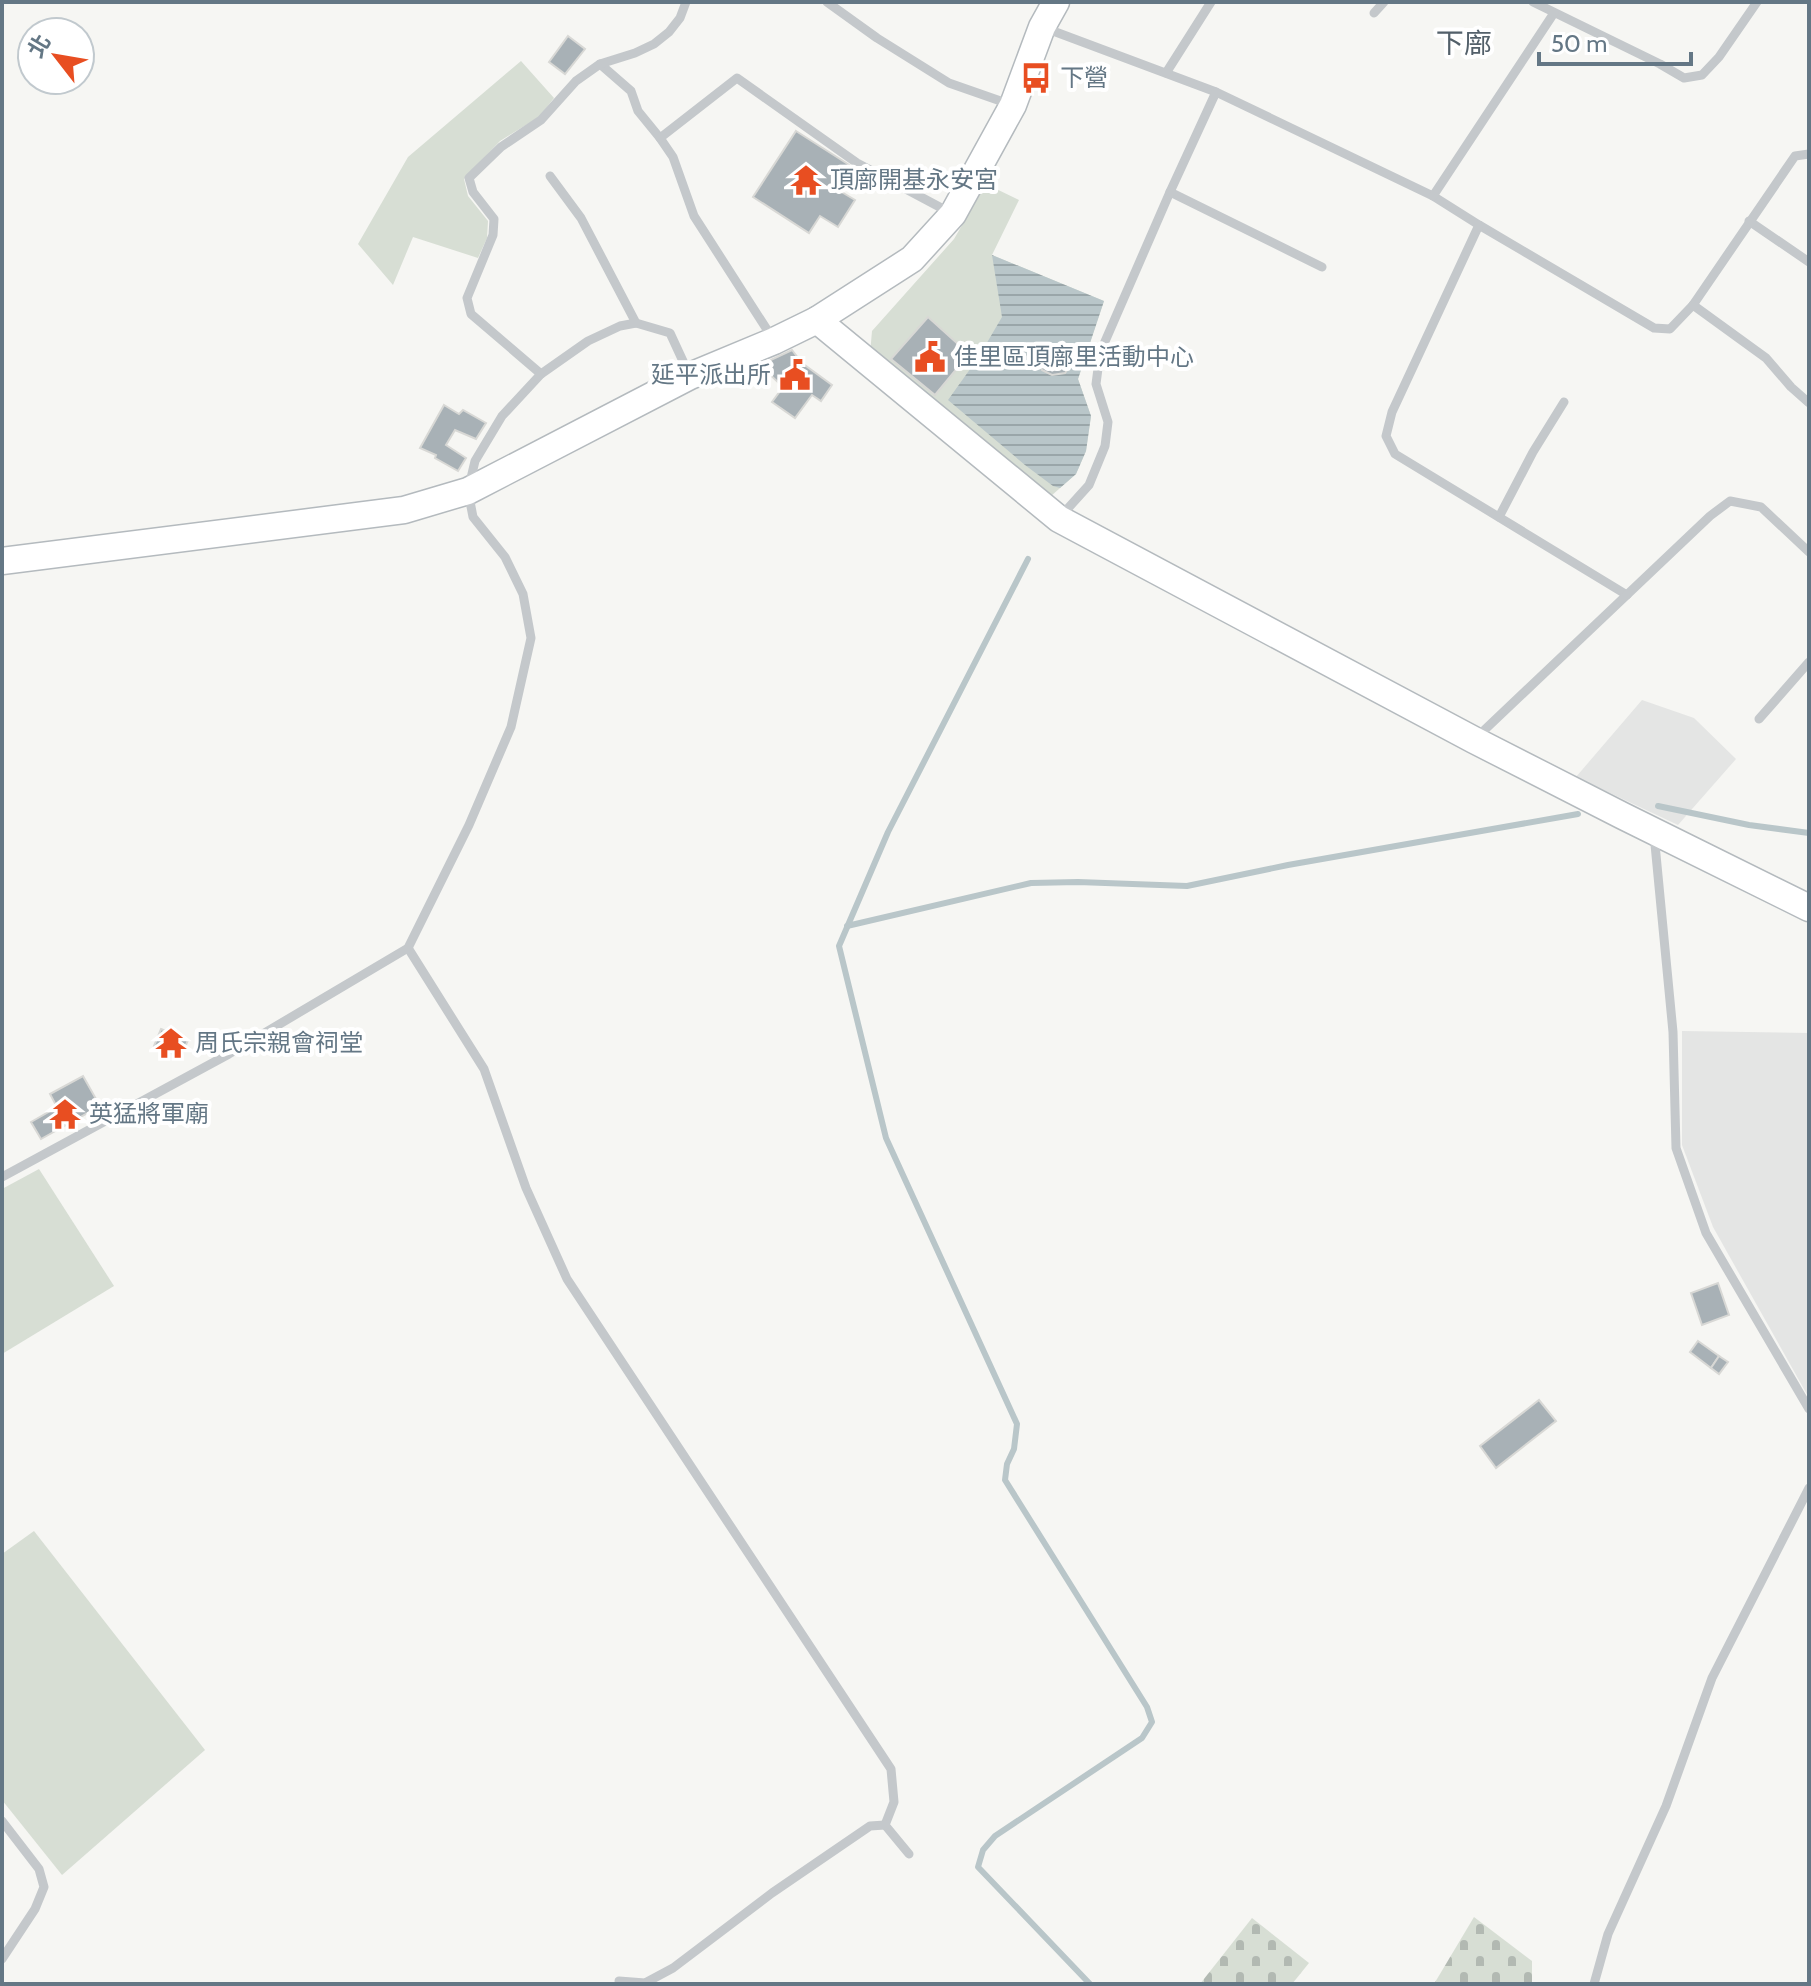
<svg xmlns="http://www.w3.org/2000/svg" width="1811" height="1986" viewBox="0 0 1811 1986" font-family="Cabin,'Noto Sans TC',sans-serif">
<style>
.built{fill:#e4e5e4}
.green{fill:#d7ded4}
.cemetery{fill:url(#cemetery-stones)}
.water{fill:url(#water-rules)}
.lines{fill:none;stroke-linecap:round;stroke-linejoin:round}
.stream{stroke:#b9c6c9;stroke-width:6}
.building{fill:#a8b1b6;stroke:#d8d8d5;stroke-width:2}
.secondary-casing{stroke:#b4babe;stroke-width:29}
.lane{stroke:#c4c8cb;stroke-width:9}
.secondary{stroke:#fff;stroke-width:26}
.labels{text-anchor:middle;stroke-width:8;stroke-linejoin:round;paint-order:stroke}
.poi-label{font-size:24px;fill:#647785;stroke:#fff;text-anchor:start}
.quarter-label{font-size:28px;fill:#53606a;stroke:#fff}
</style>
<defs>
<pattern id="cemetery-stones" width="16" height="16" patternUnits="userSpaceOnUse" patternTransform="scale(2)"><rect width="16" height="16" fill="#d7ded4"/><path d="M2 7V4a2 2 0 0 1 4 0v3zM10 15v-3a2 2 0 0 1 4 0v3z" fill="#b2b9b2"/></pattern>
<pattern id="water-rules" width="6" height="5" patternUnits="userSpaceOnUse" patternTransform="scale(2)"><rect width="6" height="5" fill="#b9c6c9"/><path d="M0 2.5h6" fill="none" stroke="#9aa6a9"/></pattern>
</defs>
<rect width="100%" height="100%" fill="#f6f6f3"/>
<g class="built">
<path d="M1642 700 1694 718 1736 759 1678 825 1576 777Z"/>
<path d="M1682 1031 1809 1033V1398L1713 1227 1682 1145Z"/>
</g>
<g class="green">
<path d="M521 61 554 98 539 117 500 141 464 179 468 196 488 221 487 238 478 258 413 237 393 285 358 244 408 157Z"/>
<path d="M986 184 1019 200 992 255 1104 301 1078 379 1091 416 1086 451 1076 474 1051 496 870 354 872 331 954 239Z"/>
<path d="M39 1169 114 1286 2 1354V1189Z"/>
<path d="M34 1531 205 1750 62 1875 2 1800V1554Z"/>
</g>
<g class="cemetery">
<path d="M1474 1917 1532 1961V1984H1434Z"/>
<path d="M1252 1918 1309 1963 1292 1984H1200Z"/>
</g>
<path class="water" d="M992 255 1104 301 1078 379 1091 416 1086 451 1076 474 1060 488 1053 486 1025 465 948 400 978 358 1002 317Z"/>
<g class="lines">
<g class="stream">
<path d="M1028 559 888 832 839 946 886 1138 1017 1424 1014 1449 1007 1464 1005 1480 1147 1707 1152 1722 1142 1738 995 1836 983 1850 978 1867 1090 1984"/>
<path d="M1658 806 1749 825 1809 833"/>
<path d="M847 926 1031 883 1078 882 1187 886 1288 865 1578 814"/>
</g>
</g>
<g class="building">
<path d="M568 36 585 49 565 74 549 62Z"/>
<path d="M796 131 854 168 840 191 855 200 838 227 820 216 809 233 753 197Z"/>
<path d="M928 317 969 354 935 395 891 359Z"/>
<path d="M1057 344 1068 350 1071 364 1065 373 1052 375 1042 370 1039 358 1045 347Z"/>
<path d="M792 350 802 363 832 385 821 401 812 395 795 418 772 402 783 387 760 365Z"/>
<path d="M444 405 459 414 463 410 486 423 476 439 455 430 446 445 466 458 458 471 435 458 436 455 420 448Z"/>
<path d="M161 1029 188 1040 181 1057 154 1046Z"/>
<path d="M83 1076 100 1106 41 1139 31 1122 57 1107 50 1094Z"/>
<path d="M1718 1283 1729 1315 1702 1325 1691 1293Z"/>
<path d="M1698 1341 1719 1356 1711 1368 1690 1352Z"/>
<path d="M1719 1356 1728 1362 1719 1374 1711 1368Z"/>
<path d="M1539 1400 1556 1421 1496 1468 1480 1446Z"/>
</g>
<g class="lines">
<defs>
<g id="secondary">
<path d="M817 320 1059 519 1474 740 1623 816 1809 908"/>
<path d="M2 561 404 510 468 491 690 376 774 341 817 320 912 259 953 214 1013 105 1042 27 1056 2"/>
</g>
</defs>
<use href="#secondary" class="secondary-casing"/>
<g class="lane">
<path d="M827 2 877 38 949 83 1012 105"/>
<path d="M1533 2 1660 64 1684 78 1702 75 1719 57 1757 2"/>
<path d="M1374 13 1384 2"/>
<path d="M1045 28 1216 92 1433 196 1479 225 1654 328 1670 329 1693 305 1795 156 1809 154"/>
<path d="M600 64 631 91 638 111 660 138 673 157 694 216 773 339"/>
<path d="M1166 73 1211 2"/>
<path d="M660 138 737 78 857 163 949 212"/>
<path d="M550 176 581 218 636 323"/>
<path d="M1170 192 1322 267"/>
<path d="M1433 196 1554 13"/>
<path d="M1749 221 1809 262"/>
<path d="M1479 225 1392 412 1386 436 1395 454 1627 595"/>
<path d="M1693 305 1766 358 1791 387 1809 403"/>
<path d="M541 374 471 314 467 298 493 235 494 219 473 192 469 178 501 147 541 120 576 81 600 64 635 53 654 44 669 32 680 18 686 2"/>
<path d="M1061 516 1089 485 1105 446 1108 422 1096 384 1100 353 1170 192 1216 92"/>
<path d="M1499 517 1533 452 1564 402"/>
<path d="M1759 719 1809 662"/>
<path d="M1476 738 1710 516 1730 501 1761 507 1809 552"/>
<path d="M1654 834 1673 1032 1676 1148 1706 1233 1809 1409"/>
<path d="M408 948 484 1069 526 1188 567 1279 891 1769 894 1802 885 1825 909 1854"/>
<path d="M2 1177 229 1054 408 948 469 825 511 727 531 638 523 594 505 557 473 517 468 491 475 461 502 416 541 374 588 341 620 326 636 323 670 333 688 372"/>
<path d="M2 1821 39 1869 44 1887 35 1909 2 1959"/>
<path d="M619 1981 645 1983 673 1968 772 1893 870 1826 885 1825"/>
<path d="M1594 1984 1608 1934 1666 1806 1712 1678 1809 1488"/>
</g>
<use href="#secondary" class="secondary"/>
</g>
<defs>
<symbol id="bus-bare" viewBox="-9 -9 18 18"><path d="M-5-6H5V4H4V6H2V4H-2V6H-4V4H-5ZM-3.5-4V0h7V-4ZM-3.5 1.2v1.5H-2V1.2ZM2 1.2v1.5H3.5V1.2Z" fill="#e84e21" stroke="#fff" stroke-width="2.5" paint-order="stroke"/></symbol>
<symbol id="temple-bare" viewBox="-9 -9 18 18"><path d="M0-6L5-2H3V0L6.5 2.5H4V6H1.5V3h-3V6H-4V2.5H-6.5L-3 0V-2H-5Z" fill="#e84e21" stroke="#fff" stroke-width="2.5" paint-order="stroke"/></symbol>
<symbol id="civic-bare" viewBox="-9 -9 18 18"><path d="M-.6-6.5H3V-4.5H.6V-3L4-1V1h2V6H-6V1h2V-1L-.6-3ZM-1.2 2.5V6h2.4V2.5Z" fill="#e84e21" stroke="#fff" stroke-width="2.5" paint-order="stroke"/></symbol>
</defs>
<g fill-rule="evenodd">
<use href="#bus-bare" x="1014" y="56" width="44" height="44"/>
<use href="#temple-bare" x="784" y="158" width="44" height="44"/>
<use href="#civic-bare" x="908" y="335" width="44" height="44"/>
<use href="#civic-bare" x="773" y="353" width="44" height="44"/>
<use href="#temple-bare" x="149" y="1021" width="44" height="44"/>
<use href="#temple-bare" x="43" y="1092" width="44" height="44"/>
</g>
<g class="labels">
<g class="poi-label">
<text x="1060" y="86">下營</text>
<text x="830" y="188">頂廍開基永安宮</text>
<text x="954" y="365">佳里區頂廍里活動中心</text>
<text x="771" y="383" text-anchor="end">延平派出所</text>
<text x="195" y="1051">周氏宗親會祠堂</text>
<text x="89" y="1122">英猛將軍廟</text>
</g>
<g class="quarter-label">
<text x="1464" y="53">下廍</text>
</g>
</g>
<rect width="1811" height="1986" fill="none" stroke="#647785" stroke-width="8"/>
<g transform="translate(56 56) rotate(301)"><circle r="38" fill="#ffffff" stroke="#c1c9ce" stroke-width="2"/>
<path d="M0-6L14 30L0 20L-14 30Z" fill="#e84e21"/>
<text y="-12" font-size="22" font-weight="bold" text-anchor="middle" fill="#647785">北</text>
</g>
<path d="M1539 52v12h152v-12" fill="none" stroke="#647785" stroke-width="4"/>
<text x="1551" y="52" font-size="24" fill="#647785" stroke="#ffffff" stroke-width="6" paint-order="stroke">50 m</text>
</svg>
